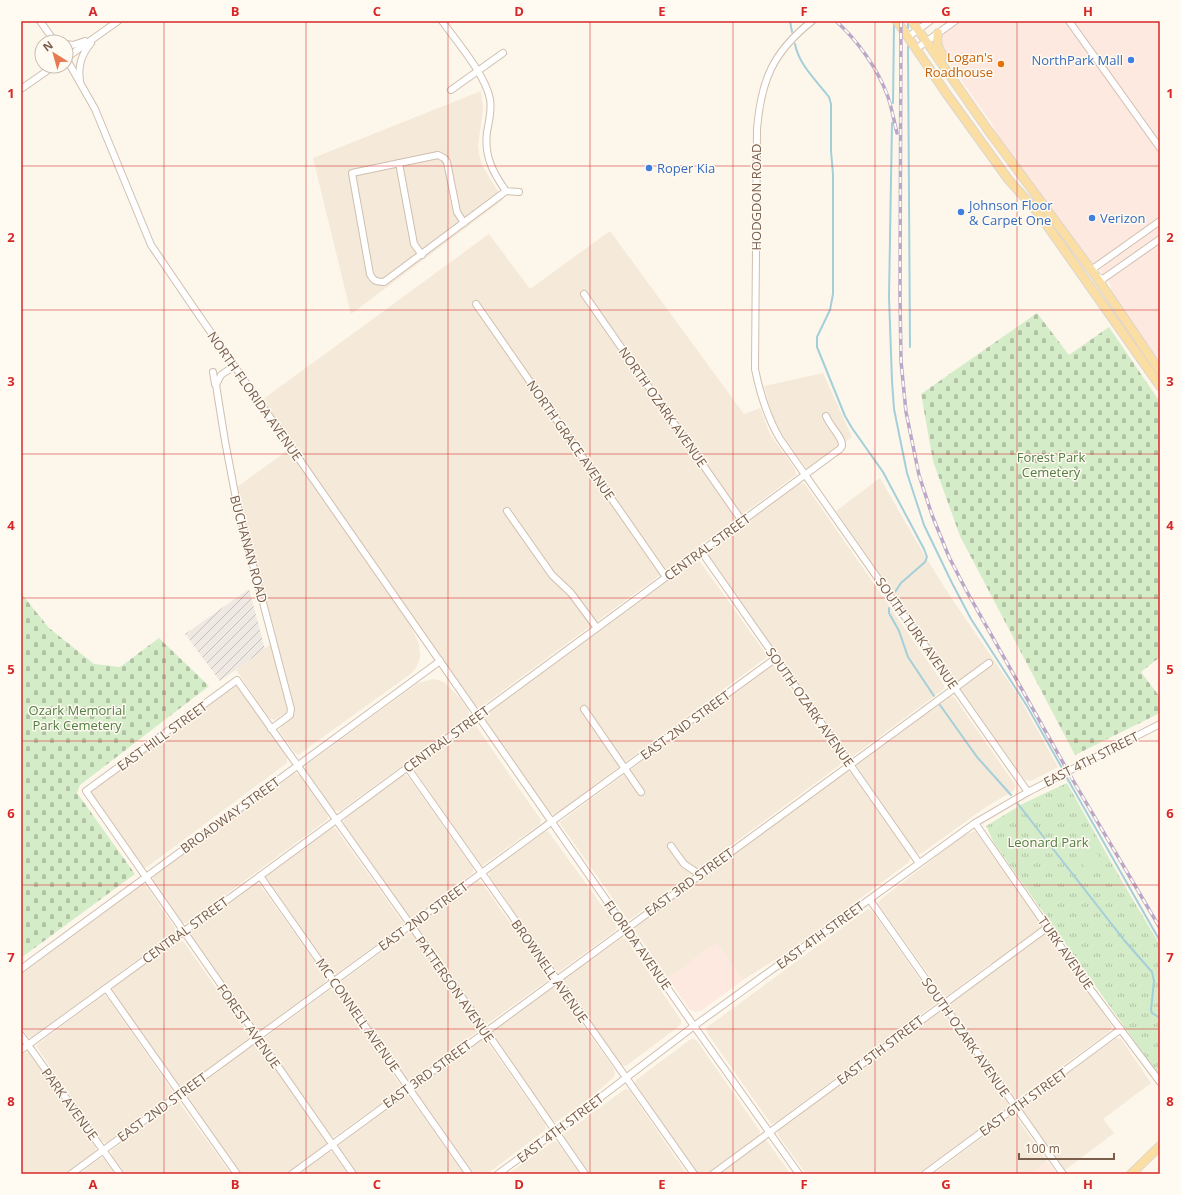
<svg xmlns="http://www.w3.org/2000/svg" width="1181" height="1195" viewBox="0 0 1181 1195" font-family="'Open Sans',sans-serif">
<style>
.residential{fill:#f5e9d9}
.commercial{fill:#fde9df}
.industrial{fill:url(#industrial-furrows)}
.grass{fill:url(#grass-tufts)}
.cemetery{fill:url(#cemetery-stones)}
.pitch{fill:#d5ecc8}
.lines{fill:none;stroke-linecap:round;stroke-linejoin:round}
.stream{stroke:#a4cfda;stroke-width:2}
.minor-casing{stroke:#d0bfaf;stroke-width:8}
.major-casing{stroke:#dcd5d0;stroke-width:10}
.minor{stroke:#fff;stroke-width:6}
.major{stroke:#fbdea3;stroke-width:8}
.rail-casing{stroke:#bba7c8;stroke-width:3.5}
.rail{stroke:#fffaf2;stroke-width:2;stroke-dasharray:6;stroke-linecap:butt}
.grid{fill:none;stroke:#d62828;stroke-width:1;stroke-opacity:0.55}
.shop-dot{fill:#3f7fe0;stroke:#fffaf2;stroke-width:1.5}
.food-dot{fill:#e8710a;stroke:#fffaf2;stroke-width:1.5}
.labels{text-anchor:middle;stroke-width:3;stroke-linejoin:round;paint-order:stroke}
.food-label{font-size:13px;fill:#c56008;stroke:#fffaf2;text-anchor:end}
.shop-label{font-size:13px;fill:#366cbe;stroke:#fffaf2;text-anchor:start}
.street-label{font-size:13px;fill:#795e4c;stroke:#fffaf2}
.park-label{font-size:13px;fill:#537f43;stroke:#fffaf2}
.neatline{fill:none;stroke:#d62828;stroke-width:1.5}
.grid-label{font-size:13px;text-anchor:middle;font-weight:bold;fill:#d62828}
</style>
<defs>
<pattern id="industrial-furrows" width="10" height="10" patternUnits="userSpaceOnUse"><rect width="10" height="10" fill="#eee9e3"/><path d="M-1 1l2-2M0 10L10 0M9 11l2-2" fill="none" stroke="#c6c0ba"/></pattern>
<pattern id="grass-tufts" width="24" height="20" patternUnits="userSpaceOnUse"><rect width="24" height="20" fill="#d5ecc8"/><path d="M3 7l-1-3M5 7V3M7 7l1-3M15 17l-1-3M17 17v-4M19 17l1-3" fill="none" stroke="#b2c2a5"/></pattern>
<pattern id="cemetery-stones" width="16" height="16" patternUnits="userSpaceOnUse"><rect width="16" height="16" fill="#d5ecc8"/><path d="M2 7V4a2 2 0 0 1 4 0v3zM10 15v-3a2 2 0 0 1 4 0v3z" fill="#b2c2a5"/></pattern>
</defs>
<rect width="100%" height="100%" fill="#fdf7eb"/>
<g class="residential">
<path d="M481 91 483 109 478 146 479 154 482 165 503 200 351 314 313 158Z"/>
<path d="M610 231 744 414 760 408 770 434 795 469 796 475 482 706 478 707 475 705 437 652 262 400 489 234 530 289Z"/>
<path d="M823 373 852 437 807 469 785 439 775 422 769 405 764 386Z"/>
<path d="M288 450 410 624 419 644 420 657 417 666 412 673 298 755 295 753 279 731 282 725 294 716 295 709 237 487Z"/>
<path d="M880 478 922 551 950 596 1019 697 1058 767 1031 781 1025 780 913 623 836 511Z"/>
<path d="M804 483 944 685V689L853 756H850L847 754 707 555V553L710 549 799 484Z"/>
<path d="M698 560 701 563 766 654 767 657 555 814H551L485 720 484 716 694 562Z"/>
<path d="M271 644 288 708 286 713 275 720 269 718 236 670Z"/>
<path d="M772 665 775 667 841 760 840 765 632 918 628 920 561 825 560 822Z"/>
<path d="M433 679 438 680 444 682 460 698 468 709 469 714 467 718 340 811 334 810 306 770V765L418 683Z"/>
<path d="M234 685 238 686 287 757V763L147 867 143 868 91 793V792Z"/>
<path d="M951 696 954 697 1016 786 1013 791 986 807 922 853 918 854 915 851 856 765 857 763Z"/>
<path d="M472 725 476 726 541 820 540 824 482 866 479 864 414 769 415 765Z"/>
<path d="M847 771 851 773 910 857 909 862 794 948 743 980 716 943 668 978 635 931 636 926Z"/>
<path d="M295 773 300 775 327 814 328 817 327 820 187 923H182L152 881 153 876Z"/>
<path d="M403 775H406L409 778 473 868V872L472 874 416 916 411 917 408 915 343 822 346 817Z"/>
<path d="M333 827 336 829 403 923 402 926 336 974 332 973 266 877 268 874Z"/>
<path d="M548 831 616 925 617 928 615 931 560 971 556 972 489 876 490 872 544 832Z"/>
<path d="M975 831 1112 1026 1111 1029 1109 1032 1017 1099 1014 1098 949 1005V1004L995 968 991 963 947 996H944L878 904 880 900 951 845 965 835Z"/>
<path d="M478 881 482 883 549 978 547 981 487 1024 483 1021 417 928 419 924Z"/>
<path d="M257 883 260 885 325 976 326 980 323 984 259 1031 255 1029 189 934 192 930 254 885Z"/>
<path d="M144 885 147 887 175 928V932L32 1037H28L21 1026V974L139 887Z"/>
<path d="M868 909 872 911 934 999 935 1004 775 1123 771 1124 708 1034 706 1028Z"/>
<path d="M410 933H412L478 1029 477 1032 410 1081 407 1079 341 984 343 980 407 934Z"/>
<path d="M622 938 626 939 681 1020V1024L678 1027 626 1066 622 1065 619 1063 563 982 565 978Z"/>
<path d="M178 940 183 941 250 1036 249 1039 183 1087 178 1084 112 990 114 986Z"/>
<path d="M551 988H555L558 990 614 1069 615 1074 614 1077 590 1098 556 1122 552 1120 492 1034 494 1030Z"/>
<path d="M330 990 335 991 401 1086 398 1091 334 1137 330 1136 264 1040 267 1036Z"/>
<path d="M104 995 107 997 173 1092 171 1096 106 1143 101 1141 36 1046 39 1043Z"/>
<path d="M938 1011H941L944 1014 1008 1103 1007 1108 918 1174H806L778 1135V1131Z"/>
<path d="M256 1036 332 1144 292 1174H237L181 1094Z"/>
<path d="M1116 1038 1121 1039 1151 1083 1103 1119 1114 1133 1065 1170 1024 1113 1023 1109 1025 1105Z"/>
<path d="M481 1039H484L486 1040 545 1124 546 1128 544 1131 487 1174H474L416 1092 415 1089Z"/>
<path d="M691 1039H694L697 1041 760 1131 759 1136 707 1174H697L635 1083 636 1080Z"/>
<path d="M28 1052 31 1054 96 1147 95 1152 64 1174H21V1055Z"/>
<path d="M625 1089 629 1090 687 1174H590L564 1138V1134Z"/>
<path d="M407 1096 410 1098 464 1174H357L339 1149V1145L404 1097Z"/>
<path d="M179 1102 231 1174H125L111 1155 112 1150Z"/>
<path d="M1014 1116 1016 1117 1047 1161 1030 1174H933L1010 1117Z"/>
<path d="M766 1140 791 1174H718L763 1141Z"/>
<path d="M554 1141 558 1143 580 1174H508Z"/>
<path d="M330 1151 332 1152 348 1174H298Z"/>
<path d="M103 1158 115 1174H79L99 1159Z"/>
</g>
<g class="commercial">
<path d="M960 21H1160V362L1112 294 1110 284 1095 263 1090 265 1002 144 992 124 941 51 939 41 942 35Z"/>
<path d="M716 943 743 980 701 1011 695 1012 689 1009 668 978Z"/>
<path d="M1047 1161 1057 1174H1030Z"/>
</g>
<path class="industrial" d="M249 589 265 649 220 681 185 634Z"/>
<path class="grass" d="M1067 783 1123 883 1160 945V1077L994 843 986 826 1024 803Z"/>
<g class="cemetery">
<path d="M1037 313 1069 355 1109 327 1160 402V657L1141 672 1160 697V713L1075 755 960 536 933 461 921 394Z"/>
<path d="M21 593 49 628 94 664 120 667 159 638 209 686 80 785 77 793 135 874 21 958Z"/>
</g>
<path class="pitch" d="M1086 835 1105 867 1089 876 1071 844Z"/>
<g class="lines">
<g class="stream">
<path d="M790 21 792 32"/>
<path d="M908 23V28"/>
<path d="M795 44C799 65 816 80 829 97L831 104V151L833 174V294L830 310 817 337V347L845 416 852 428 883 472 924 549 927 557 925 562 901 583 895 592"/>
<path d="M908 46 910 347"/>
<path d="M893 103 894 24"/>
<path d="M892 123 889 297 892 381 894 409 907 473 924 525 952 583 971 619 1027 706 1062 768"/>
<path d="M889 608V613L899 631 908 657 934 696"/>
<path d="M940 705 977 757 1011 795"/>
<path d="M1067 778 1160 941"/>
<path d="M1018 804 1124 940 1152 972 1154 981 1151 1010 1152 1013 1160 1018"/>
</g>
<defs>
<g id="minor">
<path d="M40 21 55 42"/>
<path d="M442 21C457 42 485 74 490 99 492 110 489 121 487 132 484 156 493 173 506 191L519 192"/>
<path d="M812 21C773 52 761 80 757 129L755 369C760 394 767 417 780 439L1028 792"/>
<path d="M1069 21 1160 148"/>
<path d="M908 37 930 21"/>
<path d="M66 44 73 45 85 41"/>
<path d="M916 49 955 21"/>
<path d="M66 58 95 109 151 245 196 311 694 1026 799 1174"/>
<path d="M66 58 118 21"/>
<path d="M80 81C78 66 81 55 91 43"/>
<path d="M21 89 54 66"/>
<path d="M451 90 503 53"/>
<path d="M399 163 414 244 422 255"/>
<path d="M1160 221 1094 268 1095 275 1103 279 1160 239"/>
<path d="M464 223 457 212 447 162 444 158 438 155 352 173 370 274C373 281 377 282 384 282L506 191"/>
<path d="M584 294 742 521"/>
<path d="M476 304 666 577"/>
<path d="M234 366 221 375 216 385 225 441 237 504 291 709 290 715 271 729"/>
<path d="M213 372 215 384"/>
<path d="M507 511 552 575 571 593 597 628"/>
<path d="M701 551 919 863"/>
<path d="M584 709 641 792"/>
<path d="M407 767 694 1174"/>
<path d="M975 823 1091 990 1160 1082"/>
<path d="M671 846 684 864 699 874"/>
<path d="M260 876 469 1174"/>
<path d="M870 900 1063 1174"/>
<path d="M21 969 440 661"/>
<path d="M106 988 237 1174"/>
<path d="M21 1035 120 1174"/>
<path d="M21 1050 260 876 840 449 842 446C843 437 830 427 826 416"/>
<path d="M71 1174C305 1000 541 830 776 658"/>
<path d="M292 1174 989 663"/>
<path d="M353 1174 86 791 237 680 486 1031 585 1174"/>
<path d="M498 1174 555 1132 694 1026 975 823 1028 792 1160 724"/>
<path d="M713 1174 1048 927"/>
<path d="M925 1174 1121 1029"/>
</g>
<g id="major">
<path d="M897 21 946 93 1008 179 1039 214 1160 386"/>
<path d="M912 21 988 130 1095 275 1160 371"/>
<path d="M938 33C936 43 938 48 943 56"/>
<path d="M1131 1174 1160 1146"/>
</g>
</defs>
<use href="#minor" class="minor-casing"/>
<use href="#major" class="major-casing"/>
<use href="#minor" class="minor"/>
<use href="#major" class="major"/>
<defs>
<g id="rail">
<path d="M836 21C858 41 878 69 888 97 892 109 894 121 897 133"/>
<path d="M901 21 900 295 901 361 906 412 919 475 932 515 949 557 966 590 1074 782 1160 928"/>
</g>
</defs>
<use href="#rail" class="rail-casing"/>
<use href="#rail" class="rail"/>
</g>
<path class="grid" d="M164 21V1174M306 21V1174M448 21V1174M590 21V1174M733 21V1174M875 21V1174M1017 21V1174M21 166H1160M21 310H1160M21 454H1160M21 598H1160M21 741H1160M21 885H1160M21 1029H1160"/>
<g class="shop-dot">
<circle cx="1131" cy="60" r="4"/>
<circle cx="649" cy="168" r="4"/>
<circle cx="961" cy="212" r="4"/>
<circle cx="1092" cy="218" r="4"/>
</g>
<circle class="food-dot" cx="1001" cy="64" r="4"/>
<g class="labels">
<g class="food-label">
<text x="993" y="62">Logan's<tspan x="993" dy="15">Roadhouse</tspan></text>
</g>
<g class="shop-label">
<text x="1123" y="65" text-anchor="end">NorthPark Mall</text>
<text x="657" y="173">Roper Kia</text>
<text x="969" y="210">Johnson Floor<tspan x="969" dy="15">&amp; Carpet One</tspan></text>
<text x="1100" y="223">Verizon</text>
</g>
<g class="street-label">
<text transform="translate(756 197) rotate(-90)" y="5">HODGDON ROAD</text>
<text transform="translate(255 396) rotate(55)" y="5">NORTH FLORIDA AVENUE</text>
<text transform="translate(663 407) rotate(55)" y="5">NORTH OZARK AVENUE</text>
<text transform="translate(571 440) rotate(55)" y="5">NORTH GRACE AVENUE</text>
<text transform="translate(707 547) rotate(-36)" y="5">CENTRAL STREET</text>
<text transform="translate(249 549) rotate(75)" y="5">BUCHANAN ROAD</text>
<text transform="translate(917 633) rotate(55)" y="5">SOUTH TURK AVENUE</text>
<text transform="translate(810 707) rotate(55)" y="5">SOUTH OZARK AVENUE</text>
<text transform="translate(685 725) rotate(-36)" y="5">EAST 2ND STREET</text>
<text transform="translate(162 736) rotate(-36)" y="5">EAST HILL STREET</text>
<text transform="translate(446 739) rotate(-36)" y="5">CENTRAL STREET</text>
<text transform="translate(1091 759) rotate(-27)" y="5">EAST 4TH STREET</text>
<text transform="translate(230 815) rotate(-36)" y="5">BROADWAY STREET</text>
<text transform="translate(689 882) rotate(-36)" y="5">EAST 3RD STREET</text>
<text transform="translate(423 916) rotate(-36)" y="5">EAST 2ND STREET</text>
<text transform="translate(185 930) rotate(-36)" y="5">CENTRAL STREET</text>
<text transform="translate(820 935) rotate(-36)" y="5">EAST 4TH STREET</text>
<text transform="translate(638 945) rotate(55)" y="5">FLORIDA AVENUE</text>
<text transform="translate(1066 953) rotate(55)" y="5">TURK AVENUE</text>
<text transform="translate(550 971) rotate(55)" y="5">BROWNELL AVENUE</text>
<text transform="translate(455 989) rotate(55)" y="5">PATTERSON AVENUE</text>
<text transform="translate(358 1015) rotate(55)" y="5">MC CONNELL AVENUE</text>
<text transform="translate(249 1026) rotate(55)" y="5">FOREST AVENUE</text>
<text transform="translate(966 1037) rotate(55)" y="5">SOUTH OZARK AVENUE</text>
<text transform="translate(880 1050) rotate(-37)" y="5">EAST 5TH STREET</text>
<text transform="translate(427 1074) rotate(-36)" y="5">EAST 3RD STREET</text>
<text transform="translate(1023 1102) rotate(-36)" y="5">EAST 6TH STREET</text>
<text transform="translate(70 1104) rotate(54)" y="5">PARK AVENUE</text>
<text transform="translate(162 1107) rotate(-36)" y="5">EAST 2ND STREET</text>
<text transform="translate(560 1128) rotate(-37)" y="5">EAST 4TH STREET</text>
</g>
<g class="park-label">
<text x="1051" y="462">Forest Park<tspan x="1051" dy="15">Cemetery</tspan></text>
<text x="77" y="715">Ozark Memorial<tspan x="77" dy="15">Park Cemetery</tspan></text>
<text x="1048" y="847">Leonard Park</text>
</g>
</g>
<rect width="1181" height="1195" fill="none" stroke="#fffaf2" stroke-width="44"/>
<g transform="translate(54 54) rotate(323)"><circle r="19" fill="#fffaf2" stroke="#c9bcb0"/>
<path d="M0-3L7 15L0 10L-7 15Z" fill="#e77850"/>
<text y="-6" font-size="11" font-weight="bold" text-anchor="middle" fill="#795e4c">N</text>
</g>
<path d="M1019 1153v6h95v-6" fill="none" stroke="#795e4c" stroke-width="2"/>
<text x="1025" y="1153" font-size="12" fill="#795e4c" stroke="#fffaf2" stroke-width="3" paint-order="stroke">100 m</text>
<rect x="22" y="22" width="1137" height="1151" class="neatline"/>
<g class="grid-label">
<text x="93" y="16">A</text>
<text x="235" y="16">B</text>
<text x="377" y="16">C</text>
<text x="519" y="16">D</text>
<text x="662" y="16">E</text>
<text x="804" y="16">F</text>
<text x="946" y="16">G</text>
<text x="1088" y="16">H</text>
<text x="11" y="98">1</text>
<text x="1170" y="98">1</text>
<text x="11" y="242">2</text>
<text x="1170" y="242">2</text>
<text x="11" y="386">3</text>
<text x="1170" y="386">3</text>
<text x="11" y="530">4</text>
<text x="1170" y="530">4</text>
<text x="11" y="674">5</text>
<text x="1170" y="674">5</text>
<text x="11" y="818">6</text>
<text x="1170" y="818">6</text>
<text x="11" y="962">7</text>
<text x="1170" y="962">7</text>
<text x="11" y="1106">8</text>
<text x="1170" y="1106">8</text>
<text x="93" y="1189">A</text>
<text x="235" y="1189">B</text>
<text x="377" y="1189">C</text>
<text x="519" y="1189">D</text>
<text x="662" y="1189">E</text>
<text x="804" y="1189">F</text>
<text x="946" y="1189">G</text>
<text x="1088" y="1189">H</text>
</g>
</svg>
